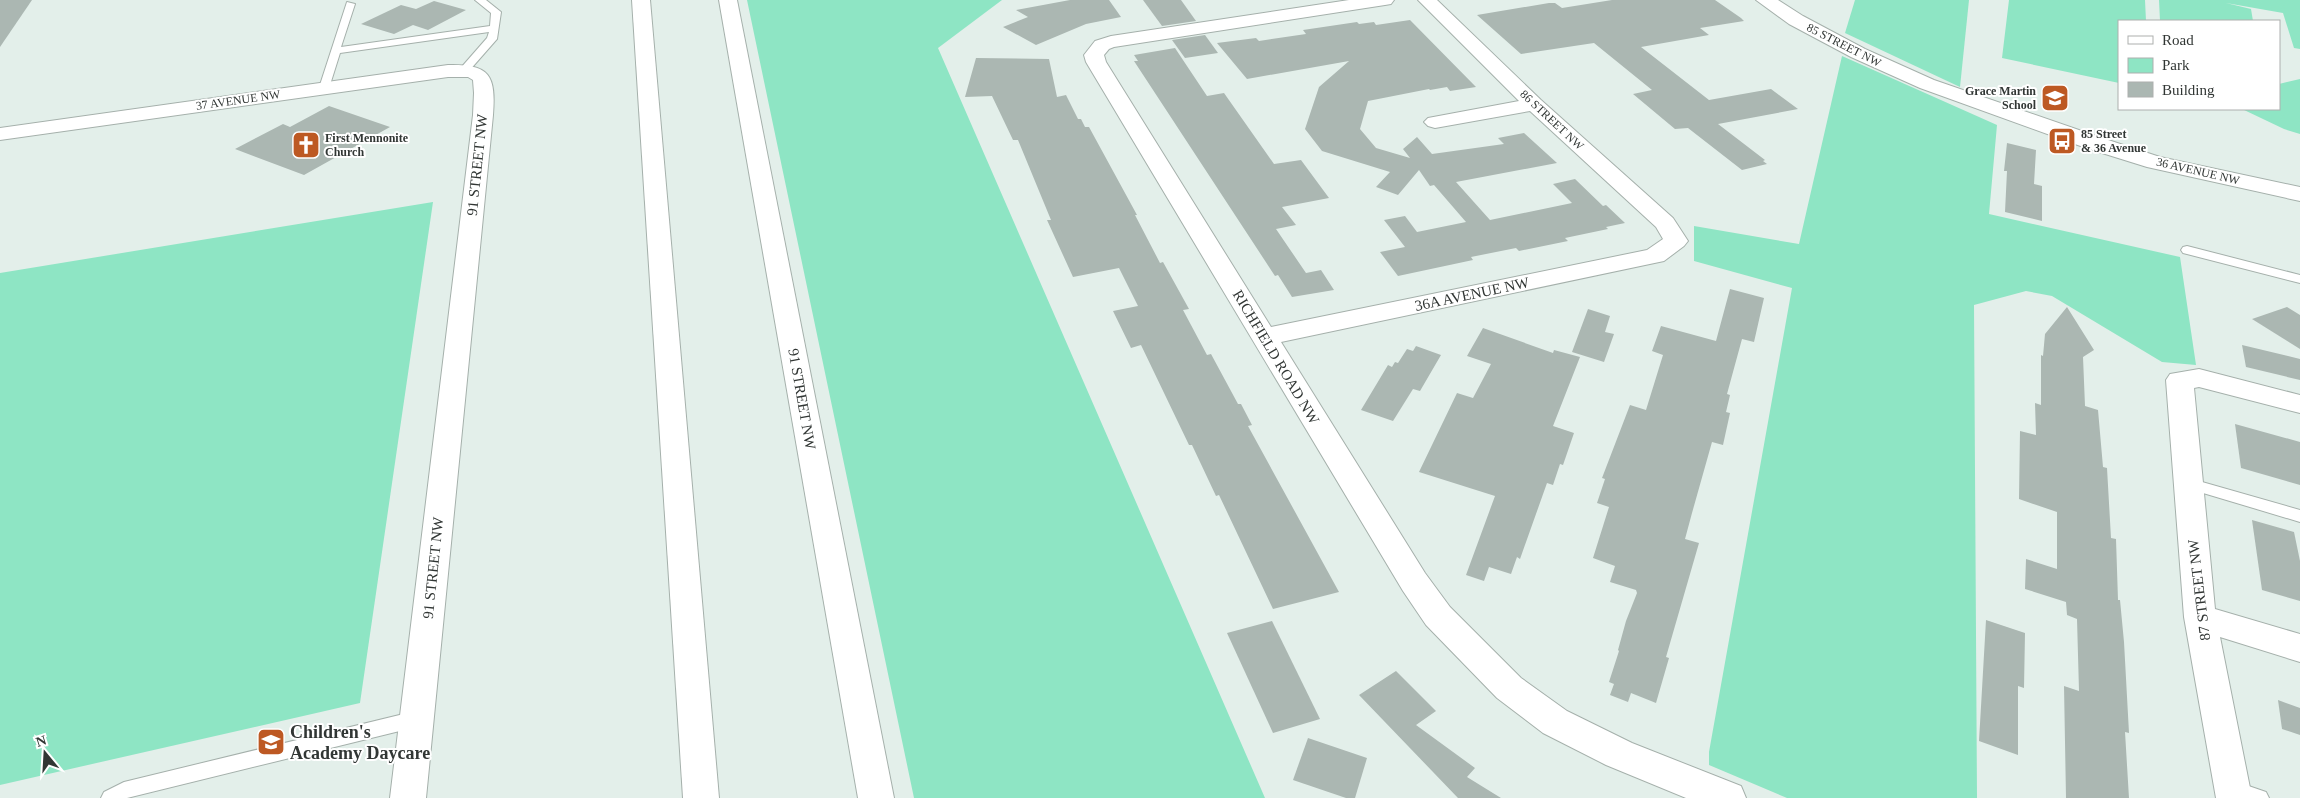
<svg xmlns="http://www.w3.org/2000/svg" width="2300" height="798" viewBox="0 0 2300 798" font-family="Georgia,serif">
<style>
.green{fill:#8ee5c4}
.building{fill:#abb7b2}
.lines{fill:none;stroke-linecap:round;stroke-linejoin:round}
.service-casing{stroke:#a5b0ab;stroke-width:2}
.minor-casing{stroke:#a5b0ab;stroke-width:2}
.tertiary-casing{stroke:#a5b0ab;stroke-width:2}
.secondary-casing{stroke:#a5b0ab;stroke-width:2}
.service{fill:#fff;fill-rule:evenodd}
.minor{fill:#fff;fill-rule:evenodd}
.tertiary{fill:#fff;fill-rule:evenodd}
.secondary{fill:#fff;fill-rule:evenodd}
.labels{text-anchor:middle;stroke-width:4;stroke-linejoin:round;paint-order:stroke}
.far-street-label{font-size:12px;fill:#313634;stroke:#fff}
.far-poi-label{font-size:12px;font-weight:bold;fill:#313634;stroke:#fff;text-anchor:start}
.street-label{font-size:15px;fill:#313634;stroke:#fff}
.near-poi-label{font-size:18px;font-weight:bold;fill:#313634;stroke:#fff;text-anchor:start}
</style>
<rect width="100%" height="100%" fill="#e3efea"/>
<g class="green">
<path d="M747 0H1002L938 48 1265 798H914Z"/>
<path d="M1855 0H1969L1960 87 1845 33Z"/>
<path d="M2009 0H2145L2146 21H2119V83L2002 58Z"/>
<path d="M2159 0H2300V49L2294 48 2283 13 2226 3 2251 9 2253 21H2160Z"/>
<path d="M1842 56 1997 125 1989 214 2180 257 2196 365 2162 362 2052 296 2026 291 1974 305 1977 798H1787L1709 765V752L1792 288 1694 261V226L1799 244Z"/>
<path d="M2300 79V134L2284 129 2242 109H2279V84Z"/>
<path d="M433 202 360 703 0 785V273Z"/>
</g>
<g class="building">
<path d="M0 0H32L0 47Z"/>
<path d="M1070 0H1109L1121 17 1086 24 1036 45 1003 27 1028 17 1016 10Z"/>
<path d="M1143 0H1181L1196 21 1162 26Z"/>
<path d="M1612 0H1715L1741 18 1744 21 1700 28 1709 35 1641 47 1709 100 1771 89 1798 109 1718 124 1765 160 1763 161 1767 164 1742 170 1688 128 1675 129 1633 94 1652 90 1594 43 1521 54 1477 15 1549 3H1555L1562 8Z"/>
<path d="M434 1 466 10 428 30 413 25 394 34 361 24 401 5 416 9Z"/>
<path d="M1410 20 1476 87 1450 91 1447 87 1430 90 1429 89 1368 101 1360 129 1376 148 1410 158 1403 149 1417 137 1432 154 1504 144 1498 138 1524 133 1557 163 1456 182 1490 220 1572 203 1553 184 1575 179 1603 206 1606 205 1625 223 1606 227 1608 229 1565 238 1568 241 1519 251 1516 248 1471 257 1473 260 1398 276 1380 252 1405 247 1384 220 1405 216 1417 232 1466 222 1434 185 1430 186 1419 170 1398 195 1376 187 1390 172 1322 151 1305 129 1319 87 1349 61 1247 79 1217 43 1256 38 1259 41 1306 34 1303 30 1357 22 1359 24 1374 22 1376 25Z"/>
<path d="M1205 35 1218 53 1185 58 1172 40Z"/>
<path d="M1175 48 1207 96 1224 93 1274 164 1301 160 1329 198 1282 207 1296 225 1276 229 1306 273 1321 270 1334 290 1292 297 1278 275 1275 276 1134 61H1138L1134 55Z"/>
<path d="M976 58 1049 59 1057 97 1066 95 1078 119H1081L1085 127H1089L1137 215H1135L1160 263 1163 262 1189 309 1183 310 1207 355 1211 354 1238 404H1241L1252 425 1248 426 1339 592 1273 609 1219 495 1216 496 1192 445H1189L1141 345 1131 348 1113 311 1138 306 1119 268 1073 277 1047 220H1051L1018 140H1013L992 96 965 97Z"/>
<path d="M329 106 390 127 304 175 235 149 283 124 290 127Z"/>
<path d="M2007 143 2036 150 2034 184 2042 186V221L2005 212 2007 171H2004Z"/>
<path d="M1730 289 1764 298 1754 342 1742 339 1727 394 1730 395 1726 412 1730 413 1723 445 1712 442 1692 513 1685 539 1699 543 1666 657 1669 658 1656 703 1631 693 1628 702 1610 695 1614 684 1609 682 1619 651 1618 650 1626 621 1637 593 1636 590 1610 582 1615 566 1593 558 1609 507 1597 503 1605 479 1602 478 1630 405 1646 410 1663 355 1652 351 1661 326 1716 341Z"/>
<path d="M2067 307 2094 350 2083 357 2085 406 2098 410 2103 467 2107 468 2111 538 2116 539 2118 600H2120L2124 642 2129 733 2125 732 2129 798H2066L2064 686 2079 691 2077 619 2067 615 2066 602 2025 589 2026 559 2057 569V512L2019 499 2020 431 2036 435 2035 403 2041 405V355L2043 356 2045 334Z"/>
<path d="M2287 307 2300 315V349L2252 319Z"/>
<path d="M1588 309 1610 316 1605 332 1614 334 1604 362 1572 352Z"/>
<path d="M1483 328 1553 353 1554 350 1580 357 1553 426 1574 433 1563 465 1560 464 1553 485 1547 483 1520 559 1517 557 1511 574 1489 567 1484 581 1466 575 1495 496 1419 472 1457 393 1473 398 1491 364 1467 356Z"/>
<path d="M2242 345 2300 359V380L2246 367Z"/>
<path d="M1416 346 1441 355 1420 391 1413 389 1393 421 1361 410 1388 365 1392 367 1395 362 1398 363 1407 349 1413 351Z"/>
<path d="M2235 424 2300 442V485L2241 468Z"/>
<path d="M2252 520 2294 532 2300 561V601L2262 590Z"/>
<path d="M1986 620 2025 633 2024 688 2018 686V755L1979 741Z"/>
<path d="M1272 621 1320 719 1273 733 1227 633Z"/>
<path d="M1396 671 1436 711 1416 725 1475 768 1467 777 1501 798H1458L1359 695Z"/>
<path d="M2278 700 2300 708V735L2282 729Z"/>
<path d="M1308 738 1367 758 1355 798H1346L1293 780Z"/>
</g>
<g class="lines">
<defs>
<g id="service">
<path d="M475 0H486L501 12 497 39 468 72 464 73 459 70 487 38 489 32 340 53 329 88 324 91 319 88 347 2 355 4 341 47 490 26 491 13Z"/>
<path d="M2187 246 2300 275V283L2183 253 2181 250 2183 247Z"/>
<path d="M2188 478 2300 510V522L2183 487 2181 483 2183 479Z"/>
<path d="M416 711 422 714 425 719 422 724 416 727 127 798H101L104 792 124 782Z"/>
<path d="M2234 781 2266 792 2269 798H2236L2228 795 2225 789 2228 783Z"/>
</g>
<g id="minor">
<path d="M1349 0H1394L1391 4 1385 5 1114 47 1109 49 1104 55 1106 62 1271 327 1647 250 1663 239 1656 227 1530 111 1435 128 1428 126 1424 122 1428 118 1519 101 1418 0H1437L1541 100 1673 218 1688 241 1684 246 1664 261 1281 342 1425 573 1450 607 1521 678 1567 711 1632 743 1741 786 1746 798H1686L1606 765 1543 733 1497 698 1426 625 1403 591 1086 62 1084 55 1095 41 1111 36Z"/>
<path d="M448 65C490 64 496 75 493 115L426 798H390L473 115 474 93 473 80 468 77H448L0 140V128Z"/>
<path d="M2199 369 2300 395V413L2199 387 2194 388 2215 609 2300 634V662L2220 637 2252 798H2216L2184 617 2166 380 2170 374Z"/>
</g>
<path id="tertiary" d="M1756 0H1778L1803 16 1865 49 1934 80 2102 138 2160 157 2300 187V201L2147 167 2086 148 1920 88 1851 57 1789 24Z"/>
<g id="secondary">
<path d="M632 0H650L719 798H683Z"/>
<path d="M719 0H737L894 798H858Z"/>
</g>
</defs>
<use href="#service" class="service-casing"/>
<use href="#minor" class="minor-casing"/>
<use href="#tertiary" class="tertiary-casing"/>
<use href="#secondary" class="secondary-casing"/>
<use href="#service" class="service"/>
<use href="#minor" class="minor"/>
<use href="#tertiary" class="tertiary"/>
<use href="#secondary" class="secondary"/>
</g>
<defs>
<symbol id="school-square" viewBox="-11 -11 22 22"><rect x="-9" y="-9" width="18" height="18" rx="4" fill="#bd5923" stroke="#fff"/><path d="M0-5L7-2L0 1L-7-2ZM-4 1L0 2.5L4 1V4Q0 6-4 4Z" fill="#fff"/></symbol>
<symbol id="bus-square" viewBox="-11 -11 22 22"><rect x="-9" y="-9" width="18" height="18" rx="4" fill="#bd5923" stroke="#fff"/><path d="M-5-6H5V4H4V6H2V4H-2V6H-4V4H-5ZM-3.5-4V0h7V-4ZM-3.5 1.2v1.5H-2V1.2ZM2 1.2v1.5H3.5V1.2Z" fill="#fff"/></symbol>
<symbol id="church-square" viewBox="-11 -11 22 22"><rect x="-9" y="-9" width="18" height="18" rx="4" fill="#bd5923" stroke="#fff"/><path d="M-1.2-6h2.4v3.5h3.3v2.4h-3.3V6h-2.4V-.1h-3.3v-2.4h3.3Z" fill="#fff"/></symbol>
</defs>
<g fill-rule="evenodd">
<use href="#school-square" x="2039" y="82" width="32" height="32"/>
<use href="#bus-square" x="2046" y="125" width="32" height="32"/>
<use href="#church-square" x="290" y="129" width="32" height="32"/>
<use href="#school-square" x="255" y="726" width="32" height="32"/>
</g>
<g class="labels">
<g class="far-street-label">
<text transform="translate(1844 45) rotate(27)" y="4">85 STREET NW</text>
<text transform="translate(238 100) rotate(-8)" y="4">37 AVENUE NW</text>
<text transform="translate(1552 120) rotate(43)" y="4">86 STREET NW</text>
<text transform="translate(2198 171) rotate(13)" y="4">36 AVENUE NW</text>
</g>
<g class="far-poi-label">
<text x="2036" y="95" text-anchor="end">Grace Martin<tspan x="2036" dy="14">School</tspan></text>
<text x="2081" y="138">85 Street<tspan x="2081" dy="14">&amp; 36 Avenue</tspan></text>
<text x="325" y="142">First Mennonite<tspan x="325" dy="14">Church</tspan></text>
</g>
<g class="street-label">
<text transform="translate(477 165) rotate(-84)" y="5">91 STREET NW</text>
<text transform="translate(1472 294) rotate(-12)" y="5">36A AVENUE NW</text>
<text transform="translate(1276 357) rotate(59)" y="5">RICHFIELD ROAD NW</text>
<text transform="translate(802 399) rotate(80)" y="5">91 STREET NW</text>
<text transform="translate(433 568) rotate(-84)" y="5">91 STREET NW</text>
<text transform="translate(2199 590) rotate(-97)" y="5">87 STREET NW</text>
</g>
<g class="near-poi-label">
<text x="290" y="738">Children's<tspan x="290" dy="21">Academy Daycare</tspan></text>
</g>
</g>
<rect x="2118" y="20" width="162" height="90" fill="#ffffff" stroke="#adafae"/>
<rect x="2128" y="36" width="25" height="8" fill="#ffffff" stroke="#adafae"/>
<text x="2162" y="45" font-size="15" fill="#313634">Road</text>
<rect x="2128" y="58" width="25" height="15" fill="#8ee5c4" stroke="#adafae"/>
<text x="2162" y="70" font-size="15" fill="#313634">Park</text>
<rect x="2128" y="82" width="25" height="15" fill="#abb7b2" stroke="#adafae"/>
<text x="2162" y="95" font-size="15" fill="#313634">Building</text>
<g transform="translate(45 753) rotate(342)" stroke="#ffffff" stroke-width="4" paint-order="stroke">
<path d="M0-4L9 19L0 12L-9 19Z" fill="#313634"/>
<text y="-8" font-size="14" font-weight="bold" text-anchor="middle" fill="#313634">N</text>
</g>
</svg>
